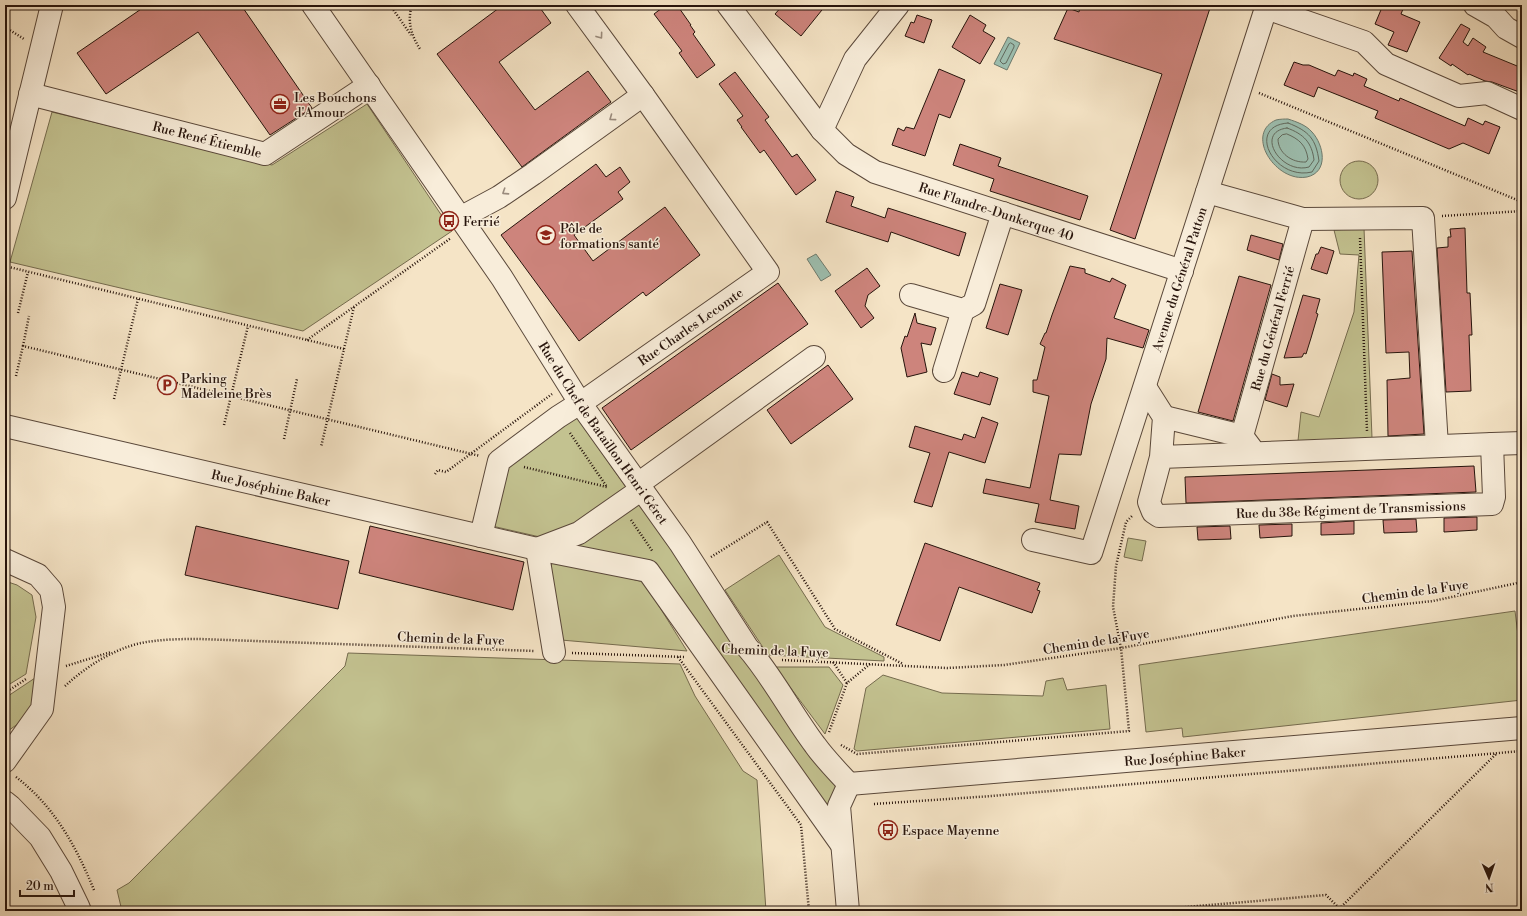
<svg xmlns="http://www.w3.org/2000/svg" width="1527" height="916" viewBox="0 0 1527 916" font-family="'Libre Bodoni',serif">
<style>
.green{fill:#c3c290;stroke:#756b4e}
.water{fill:#9dbfb0;stroke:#6e7b6e}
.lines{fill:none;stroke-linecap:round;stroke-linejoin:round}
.shore{stroke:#626a5e;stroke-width:1}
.building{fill:#cd847c;stroke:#27140c}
.minor-casing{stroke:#5a483a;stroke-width:24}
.path{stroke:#27140c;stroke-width:2.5;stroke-dasharray:1 2;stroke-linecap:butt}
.minor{stroke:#f8edda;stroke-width:22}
.oneway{stroke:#9a8b7d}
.labels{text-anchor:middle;stroke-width:3;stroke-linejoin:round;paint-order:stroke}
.poi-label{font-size:13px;fill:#27140c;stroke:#f8edda;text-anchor:start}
.street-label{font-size:13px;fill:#27140c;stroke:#f8edda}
</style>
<rect width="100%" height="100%" fill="#f5e4c6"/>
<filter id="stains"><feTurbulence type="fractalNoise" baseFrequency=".005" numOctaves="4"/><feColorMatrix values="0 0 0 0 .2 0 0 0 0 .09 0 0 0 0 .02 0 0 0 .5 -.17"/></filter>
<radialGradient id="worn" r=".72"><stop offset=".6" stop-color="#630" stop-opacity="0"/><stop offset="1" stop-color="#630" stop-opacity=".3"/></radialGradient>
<g class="green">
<path d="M367 104 452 231 303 331 10 262 52 112 272 165Z"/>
<circle cx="1359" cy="180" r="19"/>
<path d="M1364 228 1372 438 1298 441 1301 412 1319 417 1354 312 1359 255 1340 254 1334 230Z"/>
<path d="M576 416 628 490 581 521 540 537 492 526 506 465Z"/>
<path d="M639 502 837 785 832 802 826 804 653 565 573 547Z"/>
<path d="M1128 538 1146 541 1142 561 1124 557Z"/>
<path d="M779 555 825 627 884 657V661L768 655 725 590Z"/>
<path d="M552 560 644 582 687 651 561 640 551 570Z"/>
<path d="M8 582 17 585 32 595 36 617 26 674 5 687V628Z"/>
<path d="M1515 611 1522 668V700L1183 737 1182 728 1146 732 1139 665Z"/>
<path d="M348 653 680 664 695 696 743 771 757 780 766 911H122L117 890 129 883 345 666Z"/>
<path d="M775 667H829L843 685 825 734Z"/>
<path d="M883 675 942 693 1043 696 1046 681 1063 678 1067 690 1106 685 1110 729 857 751 854 749 866 688Z"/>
<path d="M35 678 32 714 5 733V698Z"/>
</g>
<g class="water">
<path d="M1008 37 1020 43 1007 70 994 64Z"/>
<path d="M1288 119C1297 122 1306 125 1312 132 1324 145 1329 172 1307 177 1276 183 1244 134 1276 120 1280 119 1285 119 1288 119Z"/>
<path d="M816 254 831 275 821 281 807 259Z"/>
</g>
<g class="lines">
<g class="shore">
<path d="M1011 43 1014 45V47L1006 63 1003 64 1000 61 1009 44Z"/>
<path d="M1288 123C1309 131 1316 139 1319 161L1312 172C1274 181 1245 126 1288 123Z"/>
<path d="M1287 128C1304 134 1312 143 1314 160L1309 167C1281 175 1254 132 1287 128Z"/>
<path d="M1287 134C1299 139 1306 145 1308 159L1306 162C1292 163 1278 153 1278 139L1282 135Z"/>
</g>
</g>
<g class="building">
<path d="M147 5H241L312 108 270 135 198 32 106 94 77 53Z"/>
<path d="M503 5H538L551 23 499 62 535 110 588 71 611 102 522 167 437 54Z"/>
<path d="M666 5H677L691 25H690L695 32 693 34 715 65 697 78 679 53 682 51 654 14Z"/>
<path d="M783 5H826L801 36 775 14Z"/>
<path d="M1080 5H1211L1135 239 1110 230 1162 74 1054 39 1068 8 1079 12Z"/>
<path d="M1383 5H1394L1403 9 1401 14 1420 22 1407 52 1388 45 1394 32 1375 24Z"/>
<path d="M917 15 932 20 924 43 905 36 911 22 914 23Z"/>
<path d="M970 15 986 25 983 31 995 38 980 64 952 47Z"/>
<path d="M1461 24 1470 29 1463 42 1468 46 1473 38 1486 47 1483 52 1522 68V93L1492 82 1485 81 1469 74 1468 75 1452 64 1451 66 1439 58Z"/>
<path d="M1294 62 1303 65H1309L1335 76 1338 70 1353 76 1354 73 1367 79 1364 86 1399 101 1400 98 1465 126 1468 118 1483 125 1485 121 1500 127 1489 154 1463 143 1449 149 1375 118 1378 111 1318 87 1314 97 1284 85Z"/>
<path d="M939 69 965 80 950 118 939 114 925 156 892 145 898 128 904 131 906 127 914 129Z"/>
<path d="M735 72 769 117 765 120 792 157 797 154 816 180 796 195 764 150 760 153 741 127H742L737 120 743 116 719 84Z"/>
<path d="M960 144 1001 158 998 166 1088 196 1080 220 990 191 994 179 953 165Z"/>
<path d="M596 164 606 177 620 167 630 182 618 192 623 199 574 235 593 261 665 207 700 255 646 296 643 292 579 341 501 235Z"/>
<path d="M836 191 854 197 851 206 885 218 888 208 966 233 959 256 891 232 888 242 826 222Z"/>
<path d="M1465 228 1467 293H1470L1472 335H1469L1471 391 1446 392 1437 248 1448 247V237H1451L1450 229Z"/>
<path d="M1251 235 1283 244 1279 260 1247 250Z"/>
<path d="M1321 247 1334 251 1327 274 1311 269 1316 254H1318Z"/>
<path d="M1412 251 1424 434 1388 436 1387 380 1410 378 1409 352 1386 353 1382 252Z"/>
<path d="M1070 266 1085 269V273L1110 282 1112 278 1126 285 1114 318 1149 330 1143 348 1107 338 1106 359 1091 404 1081 455 1059 454 1050 500 1079 506 1075 529 1035 522 1039 504 983 493 986 479 1030 488 1049 396 1033 392V380H1037L1045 347 1040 344 1045 333H1046L1052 315Z"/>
<path d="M867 268 880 286 868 295 865 306 874 318 861 328 835 291Z"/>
<path d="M1239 276 1271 285 1233 421 1198 412Z"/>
<path d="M778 283 808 324 631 450 602 408Z"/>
<path d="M1000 284 1022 290 1008 335 986 328Z"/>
<path d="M1303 295 1320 299 1316 313 1318 314 1311 338 1306 354 1304 353 1302 357 1284 358Z"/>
<path d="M915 313 917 323 936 328 931 345 921 343 927 372 907 377 901 348 905 336 907 337Z"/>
<path d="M828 365 853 399 791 444 767 410Z"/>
<path d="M962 372 978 377 980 372 998 378 990 405 954 394Z"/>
<path d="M1272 374 1280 377V385L1294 384 1287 407 1265 400Z"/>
<path d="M982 417 998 423 985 463 949 452 932 507 914 502 930 453 909 447 915 426 962 440 964 434 975 438Z"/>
<path d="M1474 466 1476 492 1186 503 1185 477Z"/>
<path d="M1477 517V530L1444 532V518Z"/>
<path d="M1416 519 1417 532 1384 533 1383 520Z"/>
<path d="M1354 521V534L1321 535V523Z"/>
<path d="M1292 524V536L1260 538 1259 525Z"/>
<path d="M196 526 349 561 338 609 185 575Z"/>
<path d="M370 526 524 562 513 610 359 573Z"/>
<path d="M1230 526 1231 539 1198 540 1197 527Z"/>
<path d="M925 543 1040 583 1037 590 1040 591 1032 613 959 587 940 641 896 625Z"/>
</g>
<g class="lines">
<defs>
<g id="minor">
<path id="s1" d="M313 5 502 278 580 403 680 543 747 647C773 677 791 713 815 745 825 759 837 771 849 784"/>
<path id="s2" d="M728 5 822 130 846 154 875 172 1182 271"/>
<path d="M1475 5 1496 17 1506 28 1522 37"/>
<path d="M1266 8 1364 42 1386 64 1459 96 1487 93 1522 109"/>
<path id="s3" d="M30 94 265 154 369 85"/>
<path d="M822 130 855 59 898 5"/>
<path d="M1207 192 1303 219 1423 218 1437 446"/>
<path d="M5 198 52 5"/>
<path d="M460 218 499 197 533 174 643 95"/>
<path d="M911 295 963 310 974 304 1003 213"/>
<path d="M944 371 963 310"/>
<path id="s4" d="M1145 387 1164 417 1161 457 1149 502 1153 512 1159 516 1492 504 1494 497 1492 444 1161 457"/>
<path d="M1164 417 1242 436 1251 448"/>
<path id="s5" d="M5 426 537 549 648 571 842 845"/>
<path id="s6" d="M1242 436 1303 219"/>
<path d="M1492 444 1522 443"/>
<path d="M638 484 814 357"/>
<path id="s7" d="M481 536 499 461 558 417 591 396 768 272 643 95 577 5"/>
<path id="s8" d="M1033 540 1091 553 1267 5"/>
<path d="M537 549 579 533 642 489"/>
<path d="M537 549 554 652"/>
<path d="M5 560 38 575 51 590 54 607 42 709 5 761"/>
<path id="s9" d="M849 784 1522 728"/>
<path d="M5 802 10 806 40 837 61 871 78 906 80 911"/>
<path d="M848 911 839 806 849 784"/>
</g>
</defs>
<use href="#minor" class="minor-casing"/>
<g class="path">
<path d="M390 5 411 35"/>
<path d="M412 5C407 21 411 35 420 49"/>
<path d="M1099 9 1101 5"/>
<path d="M5 27 24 39"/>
<path d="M1259 93 1522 202"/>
<path d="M1442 216 1522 211"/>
<path d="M1360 238 1367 431"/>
<path d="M5 266 344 349 321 447"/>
<path d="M18 313 28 272"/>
<path d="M307 340 451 238"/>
<path d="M23 346 29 316"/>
<path d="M344 349 354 307"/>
<path d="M16 376 23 346 480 456"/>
<path d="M114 399 138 299"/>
<path d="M224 425 248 326"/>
<path d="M570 433 607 487"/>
<path d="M284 439 297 379"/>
<path d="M524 467 607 487"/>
<path d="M435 474 438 470 446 472 552 394"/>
<path d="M631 520 653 552"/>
<path d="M711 557 767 522 835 629 903 664"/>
<path d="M572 653 685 657"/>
<path d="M678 657 801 825 809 911"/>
<path d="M782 660 947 668 1004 665 1121 648 1293 616 1433 601 1522 582"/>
<path d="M833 662 847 683"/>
<path d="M66 666 111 652"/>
<path d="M65 686C89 664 121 644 154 641 169 639 185 639 200 639L535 651"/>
<path d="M5 693 26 679"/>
<path d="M1519 703 1522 704"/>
<path d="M829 732 847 683 870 664"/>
<path d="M841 745 857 754 1129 731 1121 648 1113 607 1116 566 1126 522 1133 515"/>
<path d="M16 777C54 806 76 846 94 890"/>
<path d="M874 804 992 796 1522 751"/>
<path d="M1140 911 1326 895 1340 909"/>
<path d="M1337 911 1496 754"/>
</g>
<use href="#minor" class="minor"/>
</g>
<defs><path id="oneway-chevron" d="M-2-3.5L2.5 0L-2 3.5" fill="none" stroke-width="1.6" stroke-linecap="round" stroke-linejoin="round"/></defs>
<g class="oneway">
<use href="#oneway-chevron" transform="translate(600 36) rotate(54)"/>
<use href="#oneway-chevron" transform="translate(612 118) rotate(144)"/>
<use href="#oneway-chevron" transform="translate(505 192) rotate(147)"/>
</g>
<defs>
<symbol id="office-ring" viewBox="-11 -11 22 22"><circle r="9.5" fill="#f8edda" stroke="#8f2418" stroke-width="1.5"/><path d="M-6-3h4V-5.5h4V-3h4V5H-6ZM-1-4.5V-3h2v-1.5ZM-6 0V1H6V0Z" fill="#8f2418"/></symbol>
<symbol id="bus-ring" viewBox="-11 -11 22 22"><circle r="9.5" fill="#f8edda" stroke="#8f2418" stroke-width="1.5"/><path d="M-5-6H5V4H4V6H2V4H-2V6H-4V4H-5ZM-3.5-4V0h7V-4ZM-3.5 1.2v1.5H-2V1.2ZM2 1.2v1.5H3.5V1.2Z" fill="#8f2418"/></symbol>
<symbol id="university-ring" viewBox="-11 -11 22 22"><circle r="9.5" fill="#f8edda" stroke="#8f2418" stroke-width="1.5"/><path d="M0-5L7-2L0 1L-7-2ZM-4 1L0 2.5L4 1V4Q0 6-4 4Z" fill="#8f2418"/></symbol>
<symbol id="parking-ring" viewBox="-11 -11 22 22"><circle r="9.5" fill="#f8edda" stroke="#8f2418" stroke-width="1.5"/><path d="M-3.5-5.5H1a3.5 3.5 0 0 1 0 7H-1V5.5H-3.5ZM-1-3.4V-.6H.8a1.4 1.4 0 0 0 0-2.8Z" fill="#8f2418"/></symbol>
</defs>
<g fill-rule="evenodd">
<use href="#office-ring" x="269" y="93" width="22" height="22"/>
<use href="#bus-ring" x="438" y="210" width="22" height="22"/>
<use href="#university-ring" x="535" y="224" width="22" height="22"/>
<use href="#parking-ring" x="156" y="374" width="22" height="22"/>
<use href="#bus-ring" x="877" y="819" width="22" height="22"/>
</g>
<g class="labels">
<g class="poi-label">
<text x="294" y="102">Les Bouchons<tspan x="294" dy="15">d'Amour</tspan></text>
<text x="463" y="226">Ferrié</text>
<text x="560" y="233">Pôle de<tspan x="560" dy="15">formations santé</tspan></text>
<text x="181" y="383">Parking<tspan x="181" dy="15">Madeleine Brès</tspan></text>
<text x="902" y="835">Espace Mayenne</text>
</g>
<g class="street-label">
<text dy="5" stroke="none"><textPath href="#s3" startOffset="183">Rue René Étiemble</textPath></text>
<text dy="5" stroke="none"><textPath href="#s2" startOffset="352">Rue Flandre-Dunkerque 40</textPath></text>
<text dy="5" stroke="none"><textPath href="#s8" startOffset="347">Avenue du Général Patton</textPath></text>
<text dy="5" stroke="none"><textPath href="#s7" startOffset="311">Rue Charles Lecomte</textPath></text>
<text dy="5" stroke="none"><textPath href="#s6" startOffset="112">Rue du Général Ferrié</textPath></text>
<text dy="5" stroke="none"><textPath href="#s1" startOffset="517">Rue du Chef de Bataillon Henri Géret</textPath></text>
<text dy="5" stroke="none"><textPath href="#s5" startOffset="273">Rue Joséphine Baker</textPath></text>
<text dy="5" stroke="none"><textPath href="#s4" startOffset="332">Rue du 38e Régiment de Transmissions</textPath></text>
<text transform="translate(1415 591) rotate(-8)" y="5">Chemin de la Fuye</text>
<text transform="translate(451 638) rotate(2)" y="5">Chemin de la Fuye</text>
<text transform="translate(1096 641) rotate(-9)" y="5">Chemin de la Fuye</text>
<text transform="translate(775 650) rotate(2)" y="5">Chemin de la Fuye</text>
<text dy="5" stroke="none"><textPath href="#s9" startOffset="337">Rue Joséphine Baker</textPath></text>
</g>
</g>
<rect width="1527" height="916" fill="none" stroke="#f5e4c6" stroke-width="20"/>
<rect x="6" y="6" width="1515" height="904" fill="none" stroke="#27140c" stroke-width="2"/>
<rect x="10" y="10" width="1507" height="896" fill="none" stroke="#27140c"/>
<g transform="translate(1489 878) rotate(178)" stroke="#f8edda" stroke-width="3" paint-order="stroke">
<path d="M0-3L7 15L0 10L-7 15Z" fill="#27140c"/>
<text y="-6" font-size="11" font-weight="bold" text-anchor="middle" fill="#27140c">N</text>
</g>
<path d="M20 890v6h54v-6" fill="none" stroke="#27140c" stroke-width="2"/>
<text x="26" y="890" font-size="12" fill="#27140c" stroke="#f8edda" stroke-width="3" paint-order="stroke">20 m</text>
<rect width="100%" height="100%" filter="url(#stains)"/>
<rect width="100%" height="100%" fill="url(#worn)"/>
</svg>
